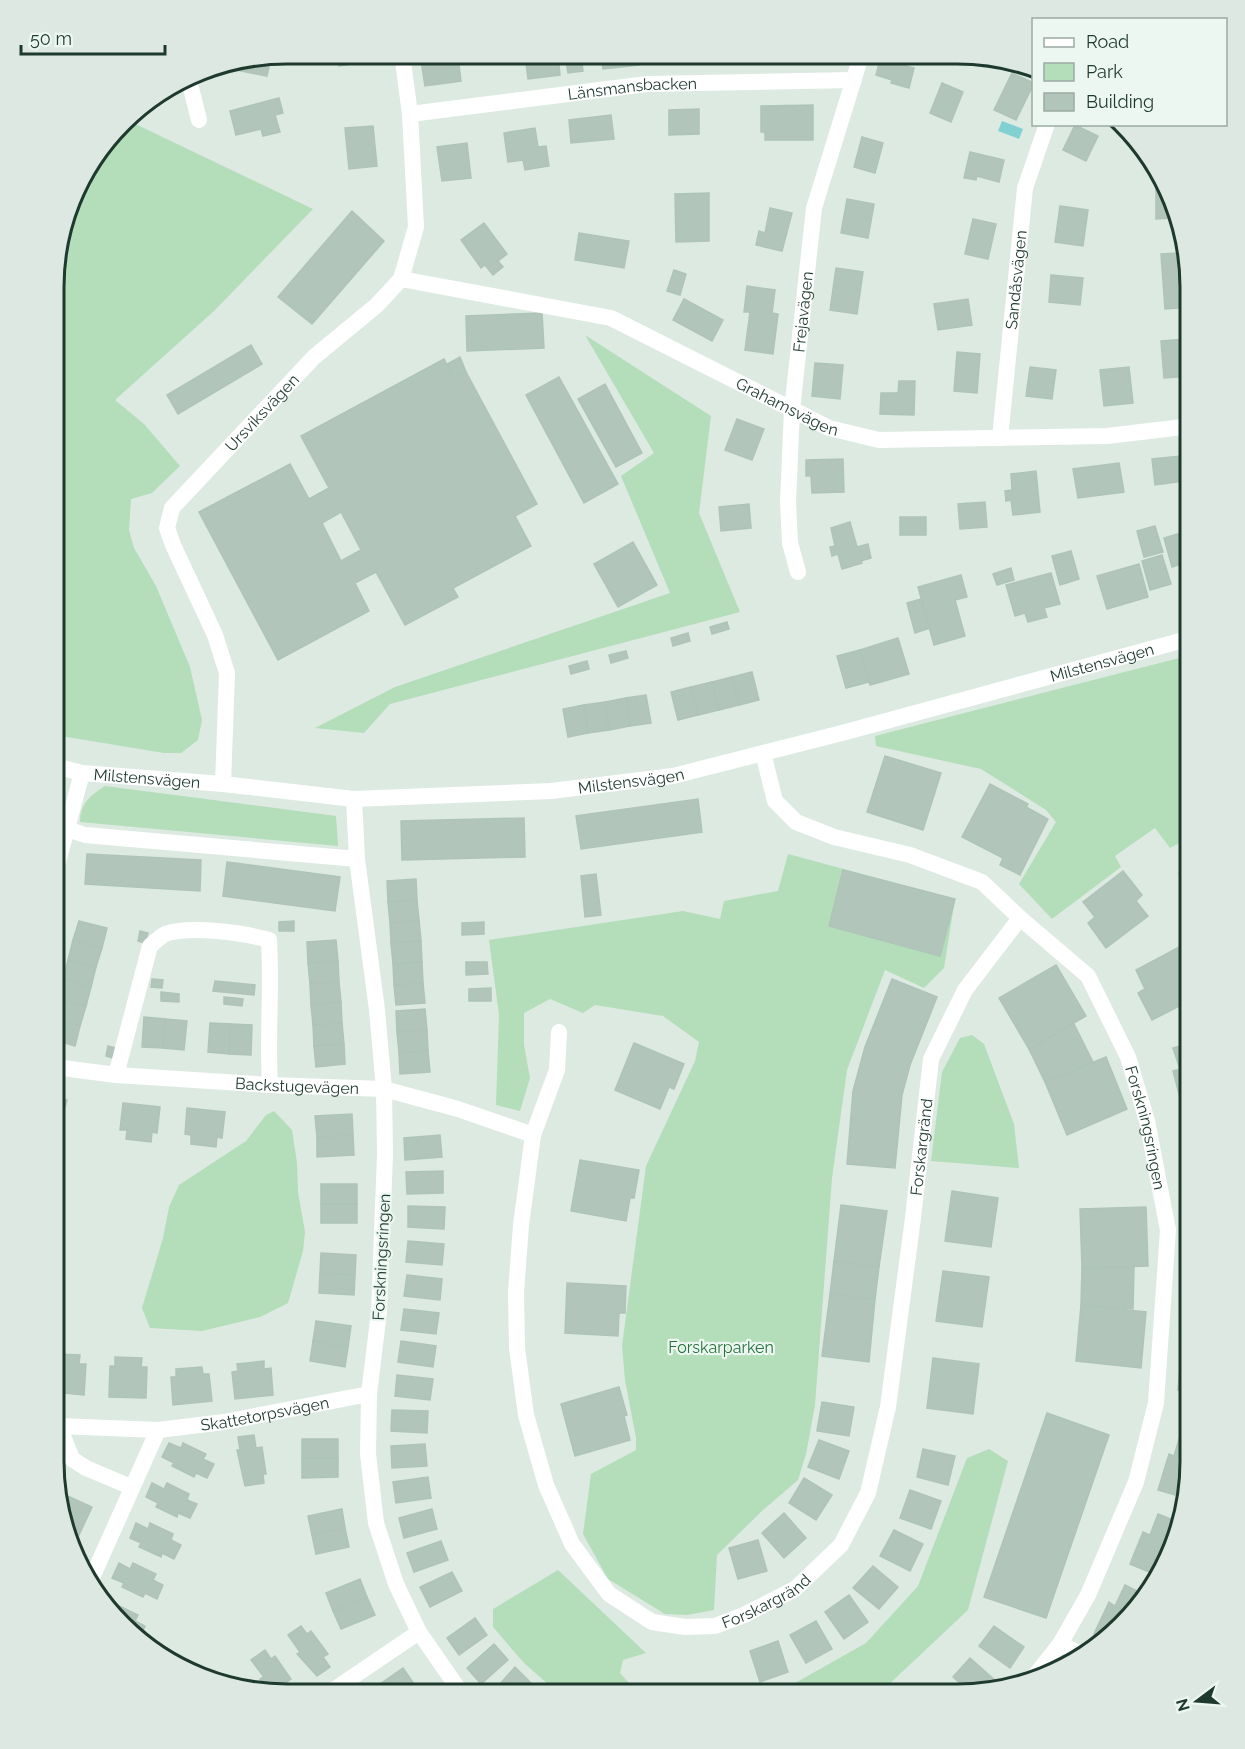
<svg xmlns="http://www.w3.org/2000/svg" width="1245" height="1749" viewBox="0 0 1245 1749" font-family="Raleway,sans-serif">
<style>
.green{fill:#b4ddba}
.water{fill:#81d1d3}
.building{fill:#b2c5bb;stroke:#afc4b8;stroke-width:1.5;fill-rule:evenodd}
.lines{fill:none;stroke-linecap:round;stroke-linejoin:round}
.minor{stroke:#fff;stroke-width:16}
.labels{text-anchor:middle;stroke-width:4.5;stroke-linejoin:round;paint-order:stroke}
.street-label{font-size:16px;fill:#1e3a2f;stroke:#edf7f1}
.park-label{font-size:16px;fill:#26723a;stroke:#edf7f1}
.rim{fill:none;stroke:#1e3a2f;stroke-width:3}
</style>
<rect width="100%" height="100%" fill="#ddeae2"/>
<g class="green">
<path d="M127 120 313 209 214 311 115 400 144 424 180 466 152 493 131 499 129 530 134 548 156 586 190 667 202 720 198 740 181 753H164L55 735V620L57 612 55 602 56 257 85 171Z"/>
<path d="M585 335 711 416 699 513 740 612 390 704 364 733 315 728 395 687 670 593 621 476 654 453Z"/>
<path d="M1191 655V837L1170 848 1155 828 1115 856 1121 867 1052 919 1019 884 1056 822 1046 810 981 769 876 746 875 736Z"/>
<path d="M105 786 336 816 338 846 80 822C80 803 91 795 105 786Z"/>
<path d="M788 854 955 899 944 968 924 988 885 970 847 1070 832 1178 815 1405 806 1454 798 1480 763 1510 717 1555 714 1610 687 1615 665 1614 608 1579 583 1534 591 1474 636 1450V1438L625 1380 622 1346 646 1166 695 1061 699 1042 663 1016 595 1005 583 1013 550 999 524 1013V1045L530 1078 520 1111 496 1105 499 1015 489 940 683 911 720 919 724 901 778 891Z"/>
<path d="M972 1035 984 1044 1014 1124 1019 1168 931 1161 942 1072 960 1038Z"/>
<path d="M274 1111 292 1130 297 1163 298 1192 305 1232 303 1251 288 1303 260 1317 202 1331 150 1328 142 1308 163 1238 169 1207 179 1185 246 1141 266 1115Z"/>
<path d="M989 1449 1008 1461 968 1610 884 1689 876 1695 753 1694 788 1687 866 1643 918 1586 967 1458Z"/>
<path d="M558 1570 646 1653 623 1660 620 1673 637 1692 635 1694H559L524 1663 493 1627V1609Z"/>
</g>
<path class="water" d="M1002 121 1023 129 1019 139 998 131Z"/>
<g class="building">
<path d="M337 54H364L365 62 339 66Z"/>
<path d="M420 54H446L448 66 459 65 461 81 425 86Z"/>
<path d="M525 55H558L560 75 528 79Z"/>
<path d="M565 55H581L583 71 568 73Z"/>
<path d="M601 55H638L639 65 603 69Z"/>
<path d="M729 55H759V63L729 64Z"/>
<path d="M793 55 828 56V61L793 62Z"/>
<path d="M881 56H909L906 66 914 68 909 88 891 83 892 80 876 75Z"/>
<path d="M271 57 267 76 231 69 232 64H229Z"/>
<path d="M1012 73 1034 83 1016 120 994 110Z"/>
<path d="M942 83 963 92 951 122 930 113Z"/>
<path d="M279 98 283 113 275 115 280 132 263 136 261 129 236 135 230 111Z"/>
<path d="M813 105V140H765V132H761V106Z"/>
<path d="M699 109V134L669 135V110Z"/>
<path d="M611 115 614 139 571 143 569 120Z"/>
<path d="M1075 125 1098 136 1086 161 1063 150Z"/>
<path d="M373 126 377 166 349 169 345 128Z"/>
<path d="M535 128 538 147 546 146 549 166 525 170 523 160 508 162 504 133Z"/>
<path d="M862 137 883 143 875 173 854 167Z"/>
<path d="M467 143 471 178 442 181 437 147Z"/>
<path d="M970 152 1004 160 999 182 977 176 976 180 964 178Z"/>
<path d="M1156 186H1167L1175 218 1156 219Z"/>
<path d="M709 193V241L676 242 675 194Z"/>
<path d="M847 199 874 204 868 238 841 233Z"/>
<path d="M1060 206 1088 210 1083 246 1055 242Z"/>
<path d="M770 208 792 213 782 251 756 245 759 231 765 233Z"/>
<path d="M352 211 384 241 312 324 278 297Z"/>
<path d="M973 219 996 224 988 259 965 254Z"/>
<path d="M484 223 507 254 498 261 503 267 493 275 485 265 481 268 461 240Z"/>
<path d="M579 233 629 241 624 268 575 260Z"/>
<path d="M1179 253V261L1185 260 1191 287V307L1165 309 1161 254Z"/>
<path d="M836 268 863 272 857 314 830 310Z"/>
<path d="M674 270 686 274 680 295 667 291Z"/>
<path d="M1051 275 1083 278 1080 305 1049 302Z"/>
<path d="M747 286 775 290 772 313 778 314 773 354 745 350 750 312H744Z"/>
<path d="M684 299 723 320 712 341 673 320Z"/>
<path d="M968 299 972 325 938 330 934 304Z"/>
<path d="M542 313 544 348 467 351 466 316Z"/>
<path d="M1188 339 1191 376 1164 378 1161 341Z"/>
<path d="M251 345 262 364 178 414 167 395Z"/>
<path d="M957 352 980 354 977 393 954 391Z"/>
<path d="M460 357 466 372 454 378 447 364Z"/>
<path d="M444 359 454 378 466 372 537 504 515 516 531 546 453 588 458 597 405 625 376 572 355 583 369 611 278 660 199 512 290 464 309 499 329 488 301 436ZM341 512 361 550 341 561 322 523Z"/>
<path d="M815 363 843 365 840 399 812 396Z"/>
<path d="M1030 367 1056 370 1052 399 1026 396Z"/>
<path d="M1129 367 1133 403 1104 406 1100 370Z"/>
<path d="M559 377 618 484 584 503 526 395Z"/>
<path d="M899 381H915L914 415 880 414 881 393H898Z"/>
<path d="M605 384 642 453 616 467 578 399Z"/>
<path d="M737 419 764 429 752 460 725 450Z"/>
<path d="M1191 455V480L1155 485 1152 459Z"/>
<path d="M843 459 844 492 812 493 811 476H806V460Z"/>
<path d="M1119 463 1124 492 1078 498 1073 469Z"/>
<path d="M1036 471 1040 512 1013 515 1011 500 1006 501 1005 491 1012 490 1011 474Z"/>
<path d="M985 502 987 527 960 529 958 504Z"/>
<path d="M749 504 751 528 721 531 719 507Z"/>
<rect x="900" y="517" width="26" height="18"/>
<path d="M850 522 857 547 868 544 871 558 861 561 862 563 842 569 838 554 832 556 830 547 835 546 831 528Z"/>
<path d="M1155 526 1163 552 1144 557 1137 531Z"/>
<path d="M1188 531 1191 542V561L1172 567 1164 538Z"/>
<path d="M633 542 657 585 618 607 594 564Z"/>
<path d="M1071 551 1079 579 1060 585 1052 556Z"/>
<path d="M1162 555 1171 584 1150 590 1142 561Z"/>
<path d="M1139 564 1148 597 1107 609 1097 576Z"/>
<path d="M1011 568 1014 580 997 585 993 574Z"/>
<path d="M1051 573 1060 604 1044 608 1047 617 1028 622 1025 613 1015 616 1006 585Z"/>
<path d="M961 575 967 597 955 600 965 636 934 645 918 587Z"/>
<path d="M921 599 930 628 915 633 907 603Z"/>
<path d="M727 622 729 629 712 634 710 627Z"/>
<path d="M688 633 690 641 673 646 671 638Z"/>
<path d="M898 638 909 674 870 685 860 650Z"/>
<path d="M860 650 869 682 846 688 837 656Z"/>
<path d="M626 651 628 658 611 663 609 655Z"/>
<path d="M587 661 589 669 571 674 569 666Z"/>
<path d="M752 672 759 700 739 705 732 677Z"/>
<path d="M732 677 739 705 719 710 712 682Z"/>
<path d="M712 682 719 710 698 715 691 687Z"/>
<path d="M691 687 698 715 678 720 671 692Z"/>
<path d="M646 695 651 723 630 726 626 698Z"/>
<path d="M626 698 630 726 609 730 605 702Z"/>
<path d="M605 702 609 730 588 733 584 705Z"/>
<path d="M584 705 588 733 568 737 563 709Z"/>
<path d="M885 756 941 773 923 830 867 812Z"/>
<path d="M990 784 1028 804 1026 807 1048 819 1020 875 1000 865 1003 858 962 837Z"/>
<path d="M698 799 702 832 581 849 576 816Z"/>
<path d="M524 818 525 857 402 860 401 821Z"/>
<path d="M87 854 201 860 200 891 85 884Z"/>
<path d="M227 862 340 877 335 911 223 896Z"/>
<path d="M1190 867H1191V895L1179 873Z"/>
<path d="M843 870 955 899 940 956 829 926Z"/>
<path d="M1123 871 1142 895 1136 901 1148 916 1106 948 1088 923 1095 917 1083 902Z"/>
<path d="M596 874 601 915 585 917 581 876Z"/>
<path d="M416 879 417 900 388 902 387 881Z"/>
<path d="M417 900 419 920 390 923 388 902Z"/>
<path d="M419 920 421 941 391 943 390 923Z"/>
<path d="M79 921 107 928 102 948 73 940Z"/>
<path d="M294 921V931H279V922Z"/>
<path d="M484 922V934L462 935V923Z"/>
<path d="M140 931 148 933 145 943 138 941Z"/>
<path d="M73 940 102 948 96 967 68 960Z"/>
<path d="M336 940 338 961 308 963 307 942Z"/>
<path d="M421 941 422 962 393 964 391 943Z"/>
<path d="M1183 945 1191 961V1000L1152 1020 1138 993 1145 989 1136 970Z"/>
<path d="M68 960 96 967 91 987 63 979Z"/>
<path d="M338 961 339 982 310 984 308 963Z"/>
<path d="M422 962 423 983 394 985 393 964Z"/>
<path d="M466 962H487L488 974 466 975Z"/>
<path d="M1056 965 1086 1016 1029 1049 999 998Z"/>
<path d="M63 979 91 987 86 1006 58 999Z"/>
<path d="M152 979 163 980 162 988 151 987Z"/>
<path d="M892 979 937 997 910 1065 902 1095 895 1168 847 1164 853 1091 865 1047Z"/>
<path d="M215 981 255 985 254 995 213 991Z"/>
<path d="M339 982 341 1002 311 1005 310 984Z"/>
<path d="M423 983 425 1003 396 1005 394 985Z"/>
<path d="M491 988V1001H469V989Z"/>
<path d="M161 992 179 994V1002L161 1001Z"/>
<path d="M224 997 243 999 242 1006 224 1004Z"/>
<path d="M58 999 86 1006 80 1026 55 1019Z"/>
<path d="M341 1002 342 1023 313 1025 311 1005Z"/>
<path d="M425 1009 427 1030 397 1032 396 1011Z"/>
<path d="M144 1017 165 1019 163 1048 142 1047Z"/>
<path d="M55 1019 80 1026 75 1046 55 1040Z"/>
<path d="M165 1019 187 1021 184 1050 163 1048Z"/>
<path d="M210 1023 231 1024 229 1054 208 1052Z"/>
<path d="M342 1023 344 1044 314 1046 313 1025Z"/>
<path d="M231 1024 252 1025 251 1055 229 1054Z"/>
<path d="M1074 1024 1093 1062 1045 1082 1029 1049Z"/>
<path d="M427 1030 428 1051 399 1053 397 1032Z"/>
<path d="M634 1043 684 1064 674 1089 669 1087 660 1109 615 1090Z"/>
<path d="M1191 1043V1102L1182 1105 1173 1071 1180 1069 1173 1048Z"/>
<path d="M344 1044 345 1064 316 1067 314 1046Z"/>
<path d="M108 1046 116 1048 113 1058 106 1056Z"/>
<path d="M428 1051 430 1072 400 1074 399 1053Z"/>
<path d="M1106 1057 1127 1109 1067 1135 1045 1082Z"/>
<path d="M55 1097 67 1100 57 1135H55Z"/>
<path d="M123 1103 160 1107 157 1133 152 1132 151 1142 126 1139 127 1130H120Z"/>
<path d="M187 1108 225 1112 222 1138 217 1137 216 1147 191 1144V1135L185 1134Z"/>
<path d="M352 1114 353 1135 317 1137 315 1116Z"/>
<path d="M353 1135 354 1155 317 1157V1137Z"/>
<path d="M440 1135 442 1157 405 1160 404 1138Z"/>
<path d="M580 1160 639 1170 634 1198H630L626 1221 571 1211Z"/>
<path d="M443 1171V1193L407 1194 406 1172Z"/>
<rect x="321" y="1184" width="36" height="20"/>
<path d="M952 1191 998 1198 991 1247 945 1241Z"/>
<rect x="321" y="1204" width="36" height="19"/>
<path d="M841 1205 887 1211 879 1267 834 1261Z"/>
<path d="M408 1206 445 1207 444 1229 408 1227Z"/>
<path d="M1146 1207 1148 1266 1082 1268 1080 1209Z"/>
<path d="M408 1241 444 1244 442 1265 406 1262Z"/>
<path d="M321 1253 356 1255 355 1275 320 1273Z"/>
<path d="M834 1261 879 1267 875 1299 830 1294Z"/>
<path d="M1134 1267 1133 1309 1081 1305 1082 1268Z"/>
<path d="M943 1271 989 1277 982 1327 936 1321Z"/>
<path d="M320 1273 355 1275 354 1295 319 1293Z"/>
<path d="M1188 1274H1191V1309H1187Z"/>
<path d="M407 1275 442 1279 440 1300 404 1296Z"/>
<path d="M567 1283 626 1286 625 1313H619L618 1336 565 1333Z"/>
<path d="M830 1294 875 1299 869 1362 822 1356Z"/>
<path d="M1081 1305 1146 1312 1141 1368 1076 1361Z"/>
<path d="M404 1309 439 1313 436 1334 401 1330Z"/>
<path d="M316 1321 351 1326 348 1347 313 1341Z"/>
<path d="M1190 1334 1191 1392 1178 1390 1181 1356H1188Z"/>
<path d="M313 1341 348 1347 345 1367 310 1361Z"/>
<path d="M401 1341 436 1346 433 1367 398 1362Z"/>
<path d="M55 1354 80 1355 79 1364H86L84 1395 54 1392Z"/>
<path d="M115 1357 142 1358 141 1367H147L146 1398 109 1397 110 1366H115Z"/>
<path d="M933 1358 979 1364 973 1414 927 1408Z"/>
<path d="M264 1361V1369L271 1368 273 1395 235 1399 232 1372 238 1371 237 1364Z"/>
<path d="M202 1367 203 1374H209L212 1401 173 1405 171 1377H176V1369Z"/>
<path d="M397 1375 433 1379 430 1400 395 1396Z"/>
<path d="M619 1387 627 1415 624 1416 630 1440 575 1456 561 1404Z"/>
<path d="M822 1402 854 1407 849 1436 817 1431Z"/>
<path d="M392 1410 428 1411 427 1433 391 1431Z"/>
<path d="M1047 1413 1109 1435 1046 1618 984 1597Z"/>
<path d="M254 1435 256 1448 262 1447 266 1474H263L264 1483 245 1486 237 1450H240L238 1437Z"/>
<path d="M1180 1436 1190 1439V1477L1186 1498 1158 1490 1169 1454 1174 1456Z"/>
<rect x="302" y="1439" width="36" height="19"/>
<path d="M819 1440 849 1451 839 1479 808 1467Z"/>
<path d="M169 1443 181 1448 183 1443 206 1454 203 1459 214 1464 207 1478 196 1473 194 1477 172 1466 174 1463 162 1457Z"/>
<path d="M425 1444 427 1466 392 1468 391 1446Z"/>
<path d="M923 1449 955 1456 948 1485 917 1477Z"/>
<path d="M302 1458H338V1477L302 1478Z"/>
<path d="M428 1477 431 1498 396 1503 393 1482Z"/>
<path d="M804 1478 832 1495 816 1520 789 1503Z"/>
<path d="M152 1483 164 1489 167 1483 189 1494 187 1500 197 1504 190 1518 178 1513 177 1517 156 1507 158 1503 146 1497Z"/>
<path d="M910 1490 941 1501 931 1529 900 1518Z"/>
<path d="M61 1493 92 1507 79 1535 70 1531Z"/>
<path d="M342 1509 345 1528 312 1535 308 1516Z"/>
<path d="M432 1509 437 1529 404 1538 399 1518Z"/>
<path d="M784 1513 806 1538 784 1558 762 1533Z"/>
<path d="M1158 1514 1181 1523 1178 1537 1159 1576 1130 1564 1143 1532 1150 1535Z"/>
<path d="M136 1523 148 1529 150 1523 173 1534 171 1540 181 1545 174 1559 162 1553 161 1557 139 1547 141 1543 130 1538Z"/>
<path d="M345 1528 349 1547 316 1554 312 1535Z"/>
<path d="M894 1530 923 1544 910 1571 880 1556Z"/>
<path d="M758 1540 767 1571 738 1579 729 1548Z"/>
<path d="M441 1541 448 1560 414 1572 407 1553Z"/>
<path d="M119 1563 130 1569 133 1563 156 1574 153 1580 163 1585 157 1599 145 1593 143 1597 122 1587 124 1583 112 1578Z"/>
<path d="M873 1566 898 1587 879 1609 853 1588Z"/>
<path d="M452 1572 462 1591 430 1607 420 1587Z"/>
<path d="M360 1579 367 1597 333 1611 326 1593Z"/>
<path d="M1125 1585 1147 1596 1111 1637 1107 1640 1094 1634 1109 1602 1115 1606Z"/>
<path d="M849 1595 868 1622 844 1639 825 1612Z"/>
<path d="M367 1597 375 1615 341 1629 333 1611Z"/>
<path d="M115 1604 138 1615 135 1621 145 1626 139 1639 113 1608Z"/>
<path d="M475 1618 487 1635 459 1655 447 1638Z"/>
<path d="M816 1621 832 1649 806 1663 790 1635Z"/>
<path d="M301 1626 307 1634 311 1631 328 1654 323 1657 330 1667 317 1676 297 1654 300 1652 288 1635Z"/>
<path d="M994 1626 1024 1647 1010 1668 979 1646Z"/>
<path d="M778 1641 788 1672 760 1682 750 1651Z"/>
<path d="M494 1644 508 1660 481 1684 467 1668Z"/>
<path d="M265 1650 271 1659 275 1656 291 1679 287 1682 293 1692 291 1693H274L272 1691 270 1692 260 1679 264 1677 251 1660Z"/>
<path d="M970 1658 998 1683 994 1686 970 1692 953 1677Z"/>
<path d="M515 1667 531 1683 521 1694H491Z"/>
<path d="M403 1668 414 1684 400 1693H376L373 1689Z"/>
<path d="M228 1675 234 1683 238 1680 245 1690 217 1682Z"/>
<path d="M414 1684 421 1693H400Z"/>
<path d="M943 1686 950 1695H932Z"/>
</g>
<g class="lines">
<g class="minor">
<path d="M189 80 199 120"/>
<path id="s1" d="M410 114 647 84 854 80"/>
<path id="s2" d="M401 279 611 318 829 428 879 440 1107 436 1191 426"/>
<path id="s3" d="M1000 438 1025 188 1047 124"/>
<path id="s4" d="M798 572 790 543 788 502 792 410 814 208 861 56"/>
<path id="s5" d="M763 753 775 801 796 822 834 837 910 855 982 882 1020 918 1088 976 1128 1057 1147 1121 1168 1230 1156 1403 1136 1482 1088 1595 1060 1644 1034 1677"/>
<path id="s6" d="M55 766 82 773 223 784 354 799 551 791 673 776 842 733 1191 638"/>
<path id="s7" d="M223 784 227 673 215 635 173 545 167 528 172 508 314 357 377 305 401 279 416 227 410 114 402 54"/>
<path d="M354 799 357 859 377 1010 384 1089 385 1154 379 1312 369 1394 368 1454 376 1523 396 1584 419 1632 462 1694"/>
<path d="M67 829 85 835 357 859"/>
<path d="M55 873 82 773"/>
<path id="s8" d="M559 1032 557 1070 533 1135 521 1225 516 1292 517 1348 526 1415 546 1485 572 1544 609 1594 652 1622 685 1627 715 1626 744 1615 795 1589 841 1545 868 1493 888 1407 913 1218 931 1059 965 990 1020 918"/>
<path id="s9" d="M55 1067 116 1075 270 1085 384 1089 458 1109 533 1135"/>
<path d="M116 1075 150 946C155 942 160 937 165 934 190 925 244 933 269 940 272 988 267 1037 270 1085"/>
<path id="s10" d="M131 1487 86 1468 72 1459 59 1426 158 1430 224 1422 369 1394"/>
<path d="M91 1580 158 1430"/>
<path d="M1060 1644 1084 1656"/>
<path d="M329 1693 419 1632"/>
</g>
</g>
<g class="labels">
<g class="street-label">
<text dy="6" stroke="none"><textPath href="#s1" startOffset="224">Länsmansbacken</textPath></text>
<text dy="6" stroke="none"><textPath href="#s3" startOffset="159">Sandåsvägen</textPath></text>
<text dy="6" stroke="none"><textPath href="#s4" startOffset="262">Frejavägen</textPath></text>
<text dy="6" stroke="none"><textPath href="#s2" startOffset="411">Grahamsvägen</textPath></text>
<text dy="6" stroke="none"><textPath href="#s7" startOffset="420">Ursviksvägen</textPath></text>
<text dy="6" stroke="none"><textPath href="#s6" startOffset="1065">Milstensvägen</textPath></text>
<text dy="6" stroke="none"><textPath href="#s6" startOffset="93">Milstensvägen</textPath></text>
<text dy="6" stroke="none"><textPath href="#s6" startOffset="579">Milstensvägen</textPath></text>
<text dy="6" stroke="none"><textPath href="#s9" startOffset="243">Backstugevägen</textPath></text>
<text dy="6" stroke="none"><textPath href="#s5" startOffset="580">Forskningsringen</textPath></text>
<text dy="6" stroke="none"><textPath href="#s8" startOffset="1264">Forskargränd</textPath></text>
<text transform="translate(381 1257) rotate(-87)" y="6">Forskningsringen</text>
<text dy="6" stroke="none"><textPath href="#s10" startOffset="308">Skattetorpsvägen</textPath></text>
<text dy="6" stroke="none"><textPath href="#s8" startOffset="760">Forskargränd</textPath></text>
</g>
<g class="park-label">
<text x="721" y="1353">Forskarparken</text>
</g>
</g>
<path d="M0 0H1245V1749H0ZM287 64H957A223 223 0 0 1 1180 287V1461A223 223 0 0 1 957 1684H287A223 223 0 0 1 64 1461V287A223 223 0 0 1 287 64Z" fill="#dce8e1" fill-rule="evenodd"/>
<path class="rim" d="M287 64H957A223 223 0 0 1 1180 287V1461A223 223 0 0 1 957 1684H287A223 223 0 0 1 64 1461V287A223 223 0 0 1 287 64Z"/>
<rect x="1032" y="18" width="195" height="108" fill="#edf7f1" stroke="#9aaba3" stroke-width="1.5"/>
<rect x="1044" y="38" width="30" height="9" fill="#ffffff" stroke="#9aaba3" stroke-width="1.5"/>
<text x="1086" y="48" font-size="18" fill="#1e3a2f">Road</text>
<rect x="1044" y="63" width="30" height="18" fill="#b4ddba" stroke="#9aaba3" stroke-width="1.5"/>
<text x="1086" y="78" font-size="18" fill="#1e3a2f">Park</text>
<rect x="1044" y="93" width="30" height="18" fill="#b2c5bb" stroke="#9aaba3" stroke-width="1.5"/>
<text x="1086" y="108" font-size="18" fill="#1e3a2f">Building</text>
<g transform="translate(1197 1701) rotate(254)" stroke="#edf7f1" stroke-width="4.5" paint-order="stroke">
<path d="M0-4.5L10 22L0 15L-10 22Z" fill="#1e3a2f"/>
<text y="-9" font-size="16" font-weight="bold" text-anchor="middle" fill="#1e3a2f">N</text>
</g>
<path d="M21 45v9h144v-9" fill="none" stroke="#1e3a2f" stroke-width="3"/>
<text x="30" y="45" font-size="18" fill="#1e3a2f" stroke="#edf7f1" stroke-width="4.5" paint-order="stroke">50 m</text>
</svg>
